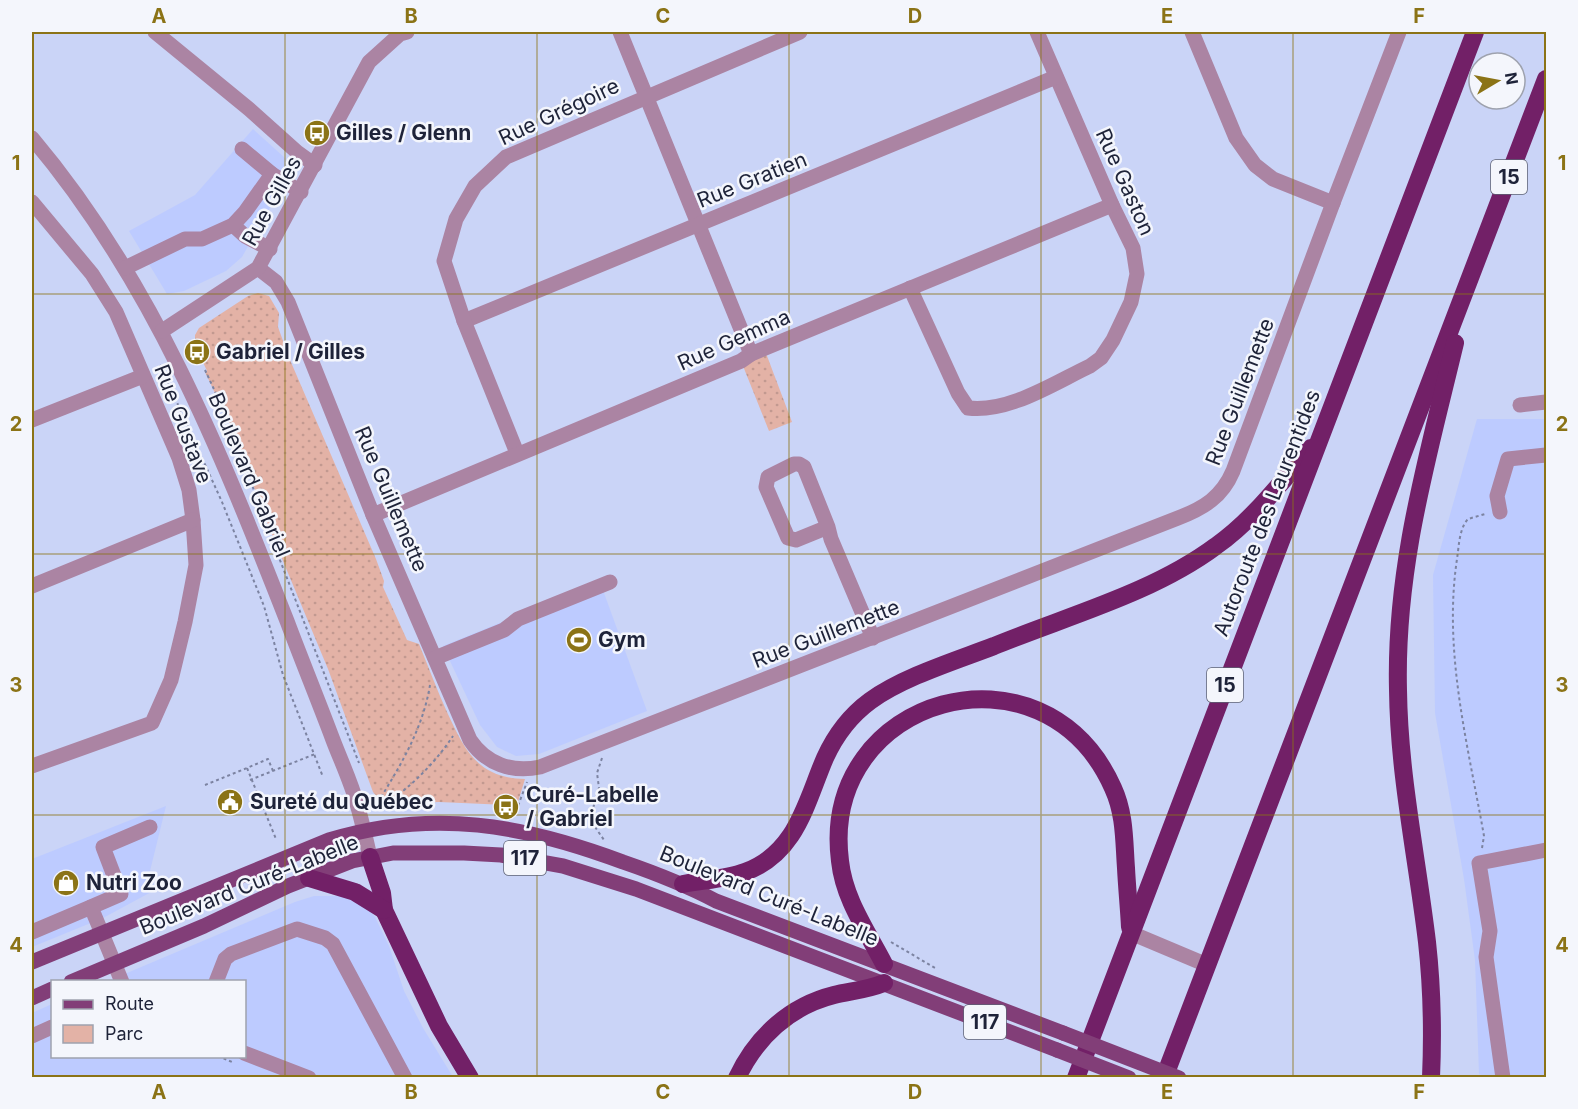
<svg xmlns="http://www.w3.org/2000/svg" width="1578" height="1109" viewBox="0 0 1578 1109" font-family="Inter,sans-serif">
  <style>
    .built { fill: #bdcbff }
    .green { fill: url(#green-dots) }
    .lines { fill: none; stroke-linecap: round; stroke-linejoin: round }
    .path { stroke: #7c83a1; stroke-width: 2; stroke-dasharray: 3 3; stroke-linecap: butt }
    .minor { stroke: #ab84a3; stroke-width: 15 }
    .major { stroke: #823e78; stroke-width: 15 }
    .highway { stroke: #722067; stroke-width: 18 }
    .major-bridge { stroke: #823e78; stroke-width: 15 }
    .grid { fill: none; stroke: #8b7316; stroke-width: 1.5; stroke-opacity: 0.55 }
    .labels { text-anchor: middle; stroke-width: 5; stroke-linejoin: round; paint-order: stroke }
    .shield { fill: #f4f6fc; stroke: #5e6274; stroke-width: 1.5 }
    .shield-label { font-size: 20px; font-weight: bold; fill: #1e2339 }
    .street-label { font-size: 21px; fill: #1e2339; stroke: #f4f6fc }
    .poi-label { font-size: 21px; font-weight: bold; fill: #1e2339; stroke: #f4f6fc; text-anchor: start }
    .neatline { fill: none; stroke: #8b7316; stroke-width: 2 }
    .grid-label { font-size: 20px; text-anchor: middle; font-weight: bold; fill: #8b7316 }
  </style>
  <defs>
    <pattern id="green-dots" width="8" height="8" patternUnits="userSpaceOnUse" patternTransform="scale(1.5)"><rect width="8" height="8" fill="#e3b2a6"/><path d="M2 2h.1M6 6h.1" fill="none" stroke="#c29990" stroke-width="1.8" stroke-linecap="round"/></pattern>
  </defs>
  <rect width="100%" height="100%" fill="#cad4f7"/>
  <g class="built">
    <polygon points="253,129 285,158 290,172 242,257 226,271 184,291 167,294 129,231 195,195"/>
    <polygon points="1477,419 1546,419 1546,1077 1486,1077 1479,1074 1475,960 1464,879 1435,713 1433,575"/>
    <polygon points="600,582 647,711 539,754 516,756 497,747 480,725 443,646"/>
    <polygon points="166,806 149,875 153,891 103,918 32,947 32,859"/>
    <polygon points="339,894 369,909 375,917 389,946 404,991 423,1028 453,1077 32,1077 32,1013 52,1004 52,1056 244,1056 244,982 108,981 295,902 314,896 337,896"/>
  </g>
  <g class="green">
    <path d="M258 293 269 296 279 313 278 327 290 360 376 559 384 581 383 587 407 640 419 644C428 666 437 690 447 712 465 751 478 778 525 779L517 805 509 802 507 805 439 802 391 804 380 801 373 792 328 669 263 513 238 442 205 372 207 371 196 347 198 346 195 343V335L199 328 248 296Z"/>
    <polygon points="764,348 792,422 769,431 741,361"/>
  </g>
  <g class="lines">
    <g class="path">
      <polyline points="160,365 222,502 264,606 283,675 323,777"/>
      <polyline points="205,370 234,432 262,514 359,763"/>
      <polyline points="602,758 597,773 599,788 591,815 593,824 604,840"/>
      <polyline points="273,771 268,759 247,768 276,839"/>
      <polyline points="250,780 315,754"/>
      <polyline points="205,785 247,768"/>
      <path d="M378 802C401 765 423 728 430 685"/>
      <path d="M384 805C411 787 435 763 453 736"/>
      <polyline points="516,811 527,782"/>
      <path d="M1482 848 1484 836C1468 745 1443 652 1457 559 1459 546 1459 529 1468 519L1485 514"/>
      <polyline points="891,942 935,968"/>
      <polyline points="218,1056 232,1062"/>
    </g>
    <g class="minor">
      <polyline points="155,32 249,109 297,152 315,165"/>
      <polyline points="620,32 751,354"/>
      <polyline points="1192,32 1236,138 1255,165 1273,179 1333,203"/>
      <path d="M32 138C152 280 220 450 287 621 302 661 318 700 333 740 341 761 351 782 357 804 362 821 366 839 370 857"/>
      <polyline points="242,149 272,174"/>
      <polyline points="32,202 92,274 116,312 179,458 189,490 193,520 196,565 185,622 171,680 152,723 32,766"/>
      <polyline points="233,225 245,236 270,249"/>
      <polyline points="125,268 185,239 202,239 233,225 245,212 272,174 301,192"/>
      <path d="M258 268 276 282 288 302 373 515 470 740C486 764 512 773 540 767L1178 518C1204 508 1222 497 1233 471L1333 203 1399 32"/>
      <path d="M910 288 958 393 968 408C1009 413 1054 383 1090 366L1101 358 1113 340 1131 302 1137 274 1133 248 1112 205 1037 32"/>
      <polyline points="464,321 1056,77"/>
      <polyline points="162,331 258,268 369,62 400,34 407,32"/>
      <polyline points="1520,405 1546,402"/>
      <polyline points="32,420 143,376"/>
      <polyline points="517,453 464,321 444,261 456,219 475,186 506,157 800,32"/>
      <polyline points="1500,512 1497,496 1508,459 1546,455"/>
      <polyline points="373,515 741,361 751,354 1112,205"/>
      <polyline points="828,527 796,540 788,538 766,487 768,477 794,464 799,464 804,467 828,527 831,539 873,638"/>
      <polyline points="32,586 193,520"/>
      <polyline points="435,658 504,630 518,619 610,582"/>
      <polyline points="32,932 91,907"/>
      <polyline points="1131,933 1207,965"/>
      <polyline points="122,982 91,907 121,894 103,847 150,827"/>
      <polyline points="216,982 225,959 231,954 297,929 325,938 333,944 405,1078"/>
      <polyline points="32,1036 52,1027"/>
      <polyline points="244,1053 309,1078"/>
      <polyline points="1503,1078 1486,957 1490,931 1479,863 1546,850"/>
    </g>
    <g class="major">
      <path d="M32 962 329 840C433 808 524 825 623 862 655 873 686 885 716 901L1063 1033"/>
      <polyline points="71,982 204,926 288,886 352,861 393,853 464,853 501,855 563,866 636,889 1057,1050"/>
      <polyline points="32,998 52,989"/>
    </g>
    <g class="highway">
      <polyline points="370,857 382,893 384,910 439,1026 470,1078"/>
      <polyline points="309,878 355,892 384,910"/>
      <path d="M683 884C704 880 726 879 745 872 797 853 806 802 825 758 835 736 851 715 870 701 903 677 955 661 994 646 1067 616 1153 593 1216 546 1253 520 1281 482 1311 448"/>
      <path d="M884 964C867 931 844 899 840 861 819 696 1044 633 1113 788 1125 814 1124 841 1126 868 1127 888 1129 907 1130 927"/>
      <path d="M737 1078C756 1037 790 1006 834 995 851 991 867 990 884 983"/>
      <polyline points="1076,1078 1475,32"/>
      <polyline points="1164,1078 1546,79"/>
      <path d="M1431 1078C1433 1032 1432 987 1427 942 1417 858 1399 775 1398 690 1395 568 1427 460 1455 343"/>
    </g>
    <g class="major-bridge">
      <polyline points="1063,1033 1179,1078"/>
      <polyline points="1057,1050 1129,1078"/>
    </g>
  </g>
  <path class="grid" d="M285 32V1078M537 32V1078M789 32V1078M1041 32V1078M1293 32V1078M32 294H1546M32 554H1546M32 815H1546"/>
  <defs>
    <g id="bus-disc" transform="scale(1.35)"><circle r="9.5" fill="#8b7316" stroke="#f4f6fc"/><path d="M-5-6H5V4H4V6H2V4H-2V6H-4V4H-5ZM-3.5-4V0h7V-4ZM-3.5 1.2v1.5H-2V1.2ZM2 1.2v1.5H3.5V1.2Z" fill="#fff"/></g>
    <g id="stadium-disc" transform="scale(1.35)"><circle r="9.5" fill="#8b7316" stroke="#f4f6fc"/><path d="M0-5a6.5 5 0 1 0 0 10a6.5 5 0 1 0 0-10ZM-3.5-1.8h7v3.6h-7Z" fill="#fff"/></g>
    <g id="civic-disc" transform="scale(1.35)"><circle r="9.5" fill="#8b7316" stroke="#f4f6fc"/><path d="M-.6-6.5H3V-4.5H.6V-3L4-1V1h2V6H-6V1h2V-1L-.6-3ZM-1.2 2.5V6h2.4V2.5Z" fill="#fff"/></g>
    <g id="shop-disc" transform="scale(1.35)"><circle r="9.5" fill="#8b7316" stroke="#f4f6fc"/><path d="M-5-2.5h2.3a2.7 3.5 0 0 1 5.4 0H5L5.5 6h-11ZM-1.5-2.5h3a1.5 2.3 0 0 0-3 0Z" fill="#fff"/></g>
  </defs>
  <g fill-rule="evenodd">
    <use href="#bus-disc" x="317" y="133"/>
    <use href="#bus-disc" x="197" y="352"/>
    <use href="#stadium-disc" x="579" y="640"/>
    <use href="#civic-disc" x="230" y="802"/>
    <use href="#bus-disc" x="506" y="807"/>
    <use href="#shop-disc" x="66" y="883"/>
  </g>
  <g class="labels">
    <g class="shield">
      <rect x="1491" y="160" width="36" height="34" rx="4.5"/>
      <rect x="1207" y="668" width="36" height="34" rx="4.5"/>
      <rect x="504" y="841" width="42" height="34" rx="4.5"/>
      <rect x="964" y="1005" width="42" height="34" rx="4.5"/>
    </g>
    <g class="shield-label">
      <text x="1509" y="184">15</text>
      <text x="1225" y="692">15</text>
      <text x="525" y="865">117</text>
      <text x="985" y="1029">117</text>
    </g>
    <g class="street-label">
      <text transform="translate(559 112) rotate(-25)" y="7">Rue Grégoire</text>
      <text transform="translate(752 180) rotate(-22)" y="7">Rue Gratien</text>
      <text transform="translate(1125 182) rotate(66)" y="7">Rue Gaston</text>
      <text transform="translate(272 201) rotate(-61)" y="7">Rue Gilles</text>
      <text transform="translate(734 340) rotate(-24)" y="7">Rue Gemma</text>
      <text transform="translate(1240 392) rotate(-69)" y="7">Rue Guillemette</text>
      <text transform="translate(183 424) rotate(69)" y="7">Rue Gustave</text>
      <text transform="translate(249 475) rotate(67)" y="7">Boulevard Gabriel</text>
      <text transform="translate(391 499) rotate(67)" y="7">Rue Guillemette</text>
      <text transform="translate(1267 513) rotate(-69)" y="7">Autoroute des Laurentides</text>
      <text transform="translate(826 634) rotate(-21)" y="7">Rue Guillemette</text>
      <text transform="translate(249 885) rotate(-22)" y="7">Boulevard Curé-Labelle</text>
      <text transform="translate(769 896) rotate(22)" y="7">Boulevard Curé-Labelle</text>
    </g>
    <g class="poi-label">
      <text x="336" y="140">Gilles / Glenn</text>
      <text x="216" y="359">Gabriel / Gilles</text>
      <text x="598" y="647">Gym</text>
      <text x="526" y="802">Curé-Labelle<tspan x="526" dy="24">/ Gabriel</tspan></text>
      <text x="250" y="809">Sureté du Québec</text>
      <text x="86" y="890">Nutri Zoo</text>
    </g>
  </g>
  <rect width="1578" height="1109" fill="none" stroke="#f4f6fc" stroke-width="66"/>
  <rect x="51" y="980" width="195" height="78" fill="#f4f6fc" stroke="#9ea2ae" stroke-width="1.5"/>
  <rect x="63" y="1000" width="30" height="9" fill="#823e78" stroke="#9ea2ae" stroke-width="1.5"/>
  <text x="105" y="1010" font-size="18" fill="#1e2339">Route</text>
  <rect x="63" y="1025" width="30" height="18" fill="#e3b2a6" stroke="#9ea2ae" stroke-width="1.5"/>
  <text x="105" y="1040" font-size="18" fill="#1e2339">Parc</text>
  <g transform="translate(1497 81) rotate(80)"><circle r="28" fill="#f4f6fc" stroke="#9ea2ae" stroke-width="1.5"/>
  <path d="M0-4.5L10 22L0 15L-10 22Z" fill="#8b7316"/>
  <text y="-9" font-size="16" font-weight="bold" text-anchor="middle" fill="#1e2339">N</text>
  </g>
  <rect x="33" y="33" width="1512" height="1043" class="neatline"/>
  <g class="grid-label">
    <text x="159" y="23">A</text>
    <text x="411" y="23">B</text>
    <text x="663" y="23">C</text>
    <text x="915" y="23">D</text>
    <text x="1167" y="23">E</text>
    <text x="1419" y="23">F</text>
    <text x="16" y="170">1</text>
    <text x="1562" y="170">1</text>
    <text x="16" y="431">2</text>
    <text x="1562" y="431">2</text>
    <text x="16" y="692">3</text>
    <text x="1562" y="692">3</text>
    <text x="16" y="952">4</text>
    <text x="1562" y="952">4</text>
    <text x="159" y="1099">A</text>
    <text x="411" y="1099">B</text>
    <text x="663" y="1099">C</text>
    <text x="915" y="1099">D</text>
    <text x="1167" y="1099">E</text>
    <text x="1419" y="1099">F</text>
  </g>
</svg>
